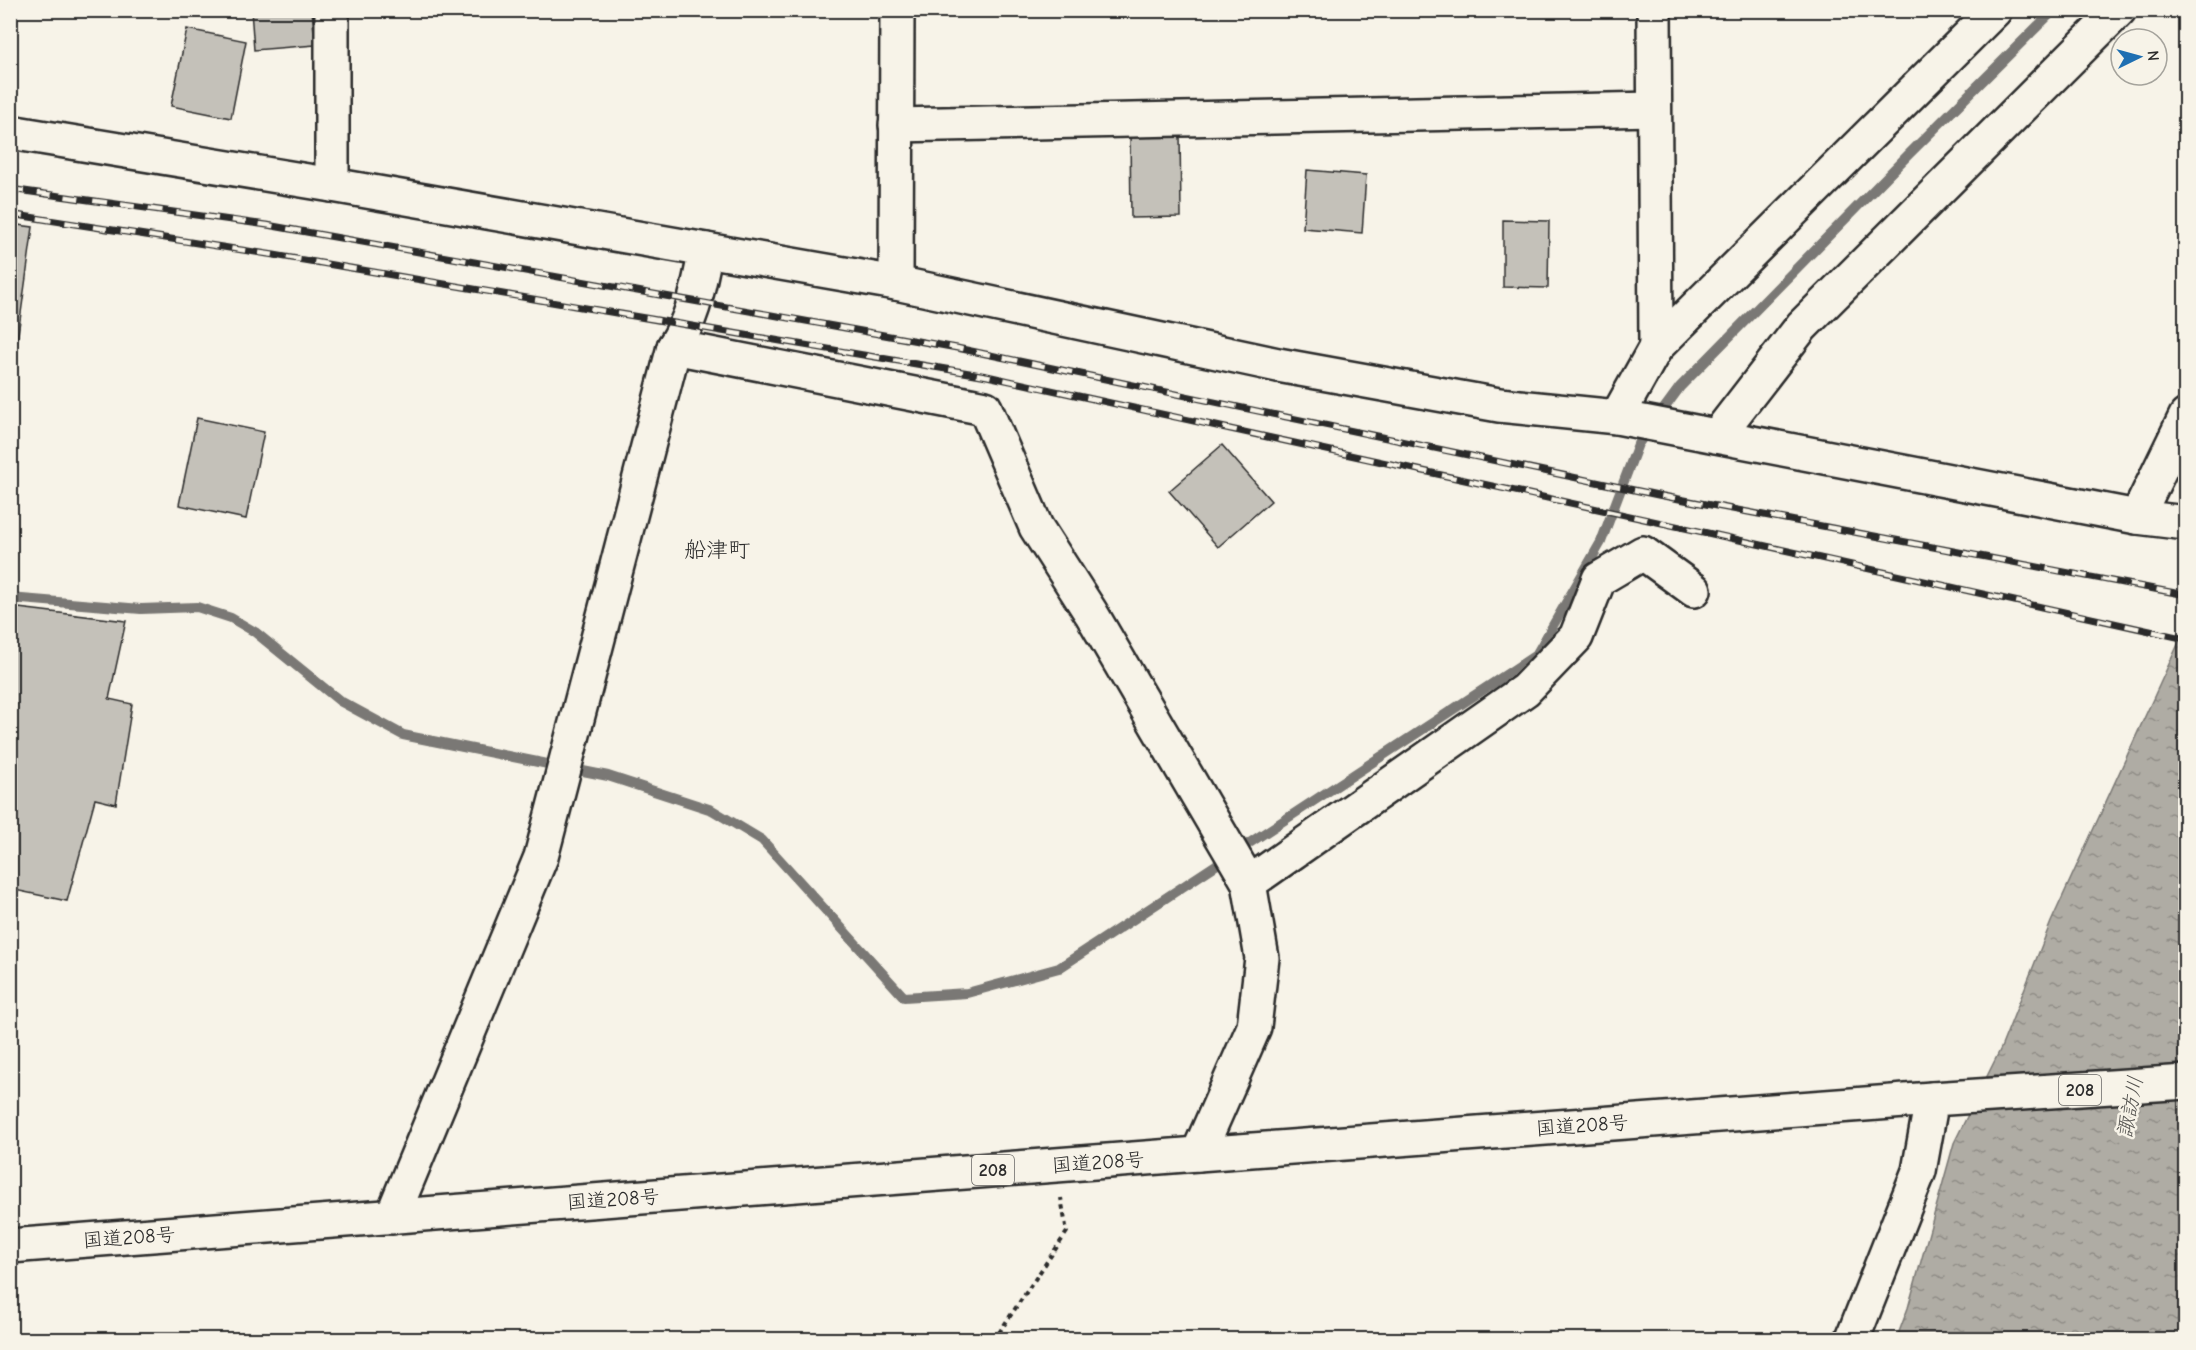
<svg xmlns="http://www.w3.org/2000/svg" width="2196" height="1350" viewBox="0 0 2196 1350" font-family="'Comic Neue','Klee One',sans-serif">
  <style>
    .water { fill: url(#water-ripples); stroke: #7a7874; stroke-width: 1.5 }
    .lines { fill: none; stroke-linecap: round; stroke-linejoin: round }
    .stream { stroke: #7a7874; stroke-width: 10 }
    .building { fill: #c4c1b9; stroke: #2b2b2b; stroke-width: 1.5 }
    .minor-casing { stroke: #2b2b2b; stroke-width: 38 }
    .highway-casing { stroke: #2b2b2b; stroke-width: 38 }
    .path { stroke: #2b2b2b; stroke-width: 4; stroke-dasharray: 4.5 4.5; stroke-linecap: butt }
    .minor { stroke: #f7f3e8; stroke-width: 33 }
    .highway { stroke: #f7f3e8; stroke-width: 33 }
    .rail-casing { stroke: #2b2b2b; stroke-width: 7 }
    .rail { stroke: #f7f3e8; stroke-width: 4.5; stroke-dasharray: 14; stroke-linecap: butt }
    .labels { text-anchor: middle; stroke-width: 5; stroke-linejoin: round; paint-order: stroke }
    .shield { fill: #f7f3e8; stroke: #686764; stroke-width: 1.5 }
    .shield-label { font-size: 18px; font-weight: bold; fill: #2b2b2b }
    .street-label { font-size: 20px; fill: #2b2b2b; stroke: #f7f3e8 }
    .water-label { font-size: 21px; font-style: italic; fill: #53524f; stroke: #f7f3e8 }
    .quarter-label { font-size: 22px; fill: #2b2b2b; stroke: #f7f3e8 }
  </style>
  <defs>
    <pattern id="water-ripples" width="26" height="14" patternUnits="userSpaceOnUse" patternTransform="scale(1.5)"><rect width="26" height="14" fill="#afaca4"/><path d="M2 4q2-2 4 0t4 0M15 11q2-2 4 0t4 0" fill="none" stroke="#8f8c86"/></pattern>
  </defs>
  <rect width="100%" height="100%" fill="#f7f3e8"/>
  <filter id="ink" filterUnits="userSpaceOnUse"><feTurbulence type="fractalNoise" baseFrequency=".0167" numOctaves="2"/><feDisplacementMap in="SourceGraphic" scale="12" xChannelSelector="R" yChannelSelector="G"/><feConvolveMatrix kernelMatrix="1 2 1 2 8 2 1 2 1" color-interpolation-filters="sRGB"/></filter>
  <g filter="url(#ink)">
    <polygon class="water" points="2185,629 2185,1336 2184,1340 1896,1340 1908,1308 1954,1143 2001,1048 2051,922"/>
    <g class="lines">
      <polyline class="stream" points="10,598 141,609 197,607 231,618 255,632 340,701 403,735 608,776 712,810 762,840 904,997 967,993 1059,968 1536,655 1601,542 1638,444 1680,387 1910,153 2054,10"/>
    </g>
    <g class="building">
      <polygon points="251,10 312,10 315,45 254,50"/>
      <polygon points="187,29 246,41 231,118 171,106"/>
      <polygon points="1180,133 1181,217 1131,218 1130,134"/>
      <polygon points="1307,170 1366,175 1362,233 1303,228"/>
      <polygon points="1503,220 1549,221 1548,288 1503,287"/>
      <polygon points="10,224 33,227 10,392"/>
      <polygon points="197,418 264,432 246,519 179,505"/>
      <polygon points="1222,445 1271,501 1218,547 1169,491"/>
      <polygon points="10,607 126,621 109,699 132,704 116,804 95,799 67,901 10,889"/>
    </g>
    <g class="lines">
      <g class="minor-casing">
        <g id="minor">
          <polyline points="1654,10 1656,347"/>
          <polyline points="896,125 1654,109"/>
          <polyline points="10,132 332,185 896,283 1278,365 1499,405 1617,417 2137,517 2186,523"/>
          <polyline points="332,185 332,10"/>
          <polyline points="896,283 897,10"/>
          <path d="M674 347C695 314 698 287 706 250"/>
          <polyline points="1617,417 1656,347 1995,10"/>
          <polyline points="1717,436 1802,326 2119,10"/>
          <polyline points="2137,517 2186,416"/>
          <polyline points="1249,883 1525,690 1576,637 1599,579 1643,553 1694,590"/>
          <polyline points="392,1217 541,857 674,347 985,408 1036,527 1091,613 1249,883 1262,958 1254,1027 1198,1154"/>
          <polyline points="1852,1340 1919,1171 1932,1099"/>
        </g>
      </g>
      <g class="highway-casing">
        <polyline id="highway" points="10,1246 1198,1154 1932,1099 2186,1082"/>
      </g>
      <polyline class="path" points="994,1340 1067,1232 1061,1198"/>
      <use href="#minor" class="minor"/>
      <use href="#highway" class="highway"/>
      <g class="rail-casing">
        <g id="rail">
          <polyline points="10,189 267,225 957,348 1658,495 2186,595"/>
          <polyline points="10,214 274,255 987,376 1694,530 2186,639"/>
        </g>
      </g>
      <use href="#rail" class="rail"/>
    </g>
  </g>
  <g class="labels">
    <g class="shield">
      <rect x="2059" y="1075" width="42" height="30" rx="4.5"/>
      <rect x="972" y="1155" width="42" height="30" rx="4.5"/>
    </g>
    <g class="shield-label">
      <text x="2080" y="1096">208</text>
      <text x="993" y="1176">208</text>
    </g>
    <g class="street-label">
      <text transform="translate(1582 1125) rotate(-4)" y="7">国道208号</text>
      <text transform="translate(1098 1162) rotate(-4)" y="7">国道208号</text>
      <text transform="translate(613 1199) rotate(-4)" y="7">国道208号</text>
      <text transform="translate(129 1237) rotate(-4)" y="7">国道208号</text>
    </g>
    <g class="water-label">
      <text transform="translate(2130 1107) rotate(-79)" y="7">諏訪川</text>
    </g>
    <g class="quarter-label">
      <text x="717" y="557">船津町</text>
    </g>
  </g>
  <rect width="2196" height="1350" fill="none" stroke="#f7f3e8" stroke-width="36"/>
  <rect x="18" y="18" width="2160" height="1314" fill="none" stroke="#2b2b2b" stroke-width="2" filter="url(#ink)"/>
  <g transform="translate(2139 57) rotate(85)"><circle r="28" fill="#f7f3e8" stroke="#a5a39c" stroke-width="1.5"/>
  <path d="M0-4.5L10 22L0 15L-10 22Z" fill="#1f6fb2"/>
  <text y="-9" font-size="16" font-weight="bold" text-anchor="middle" fill="#2b2b2b">N</text>
  </g>
</svg>
